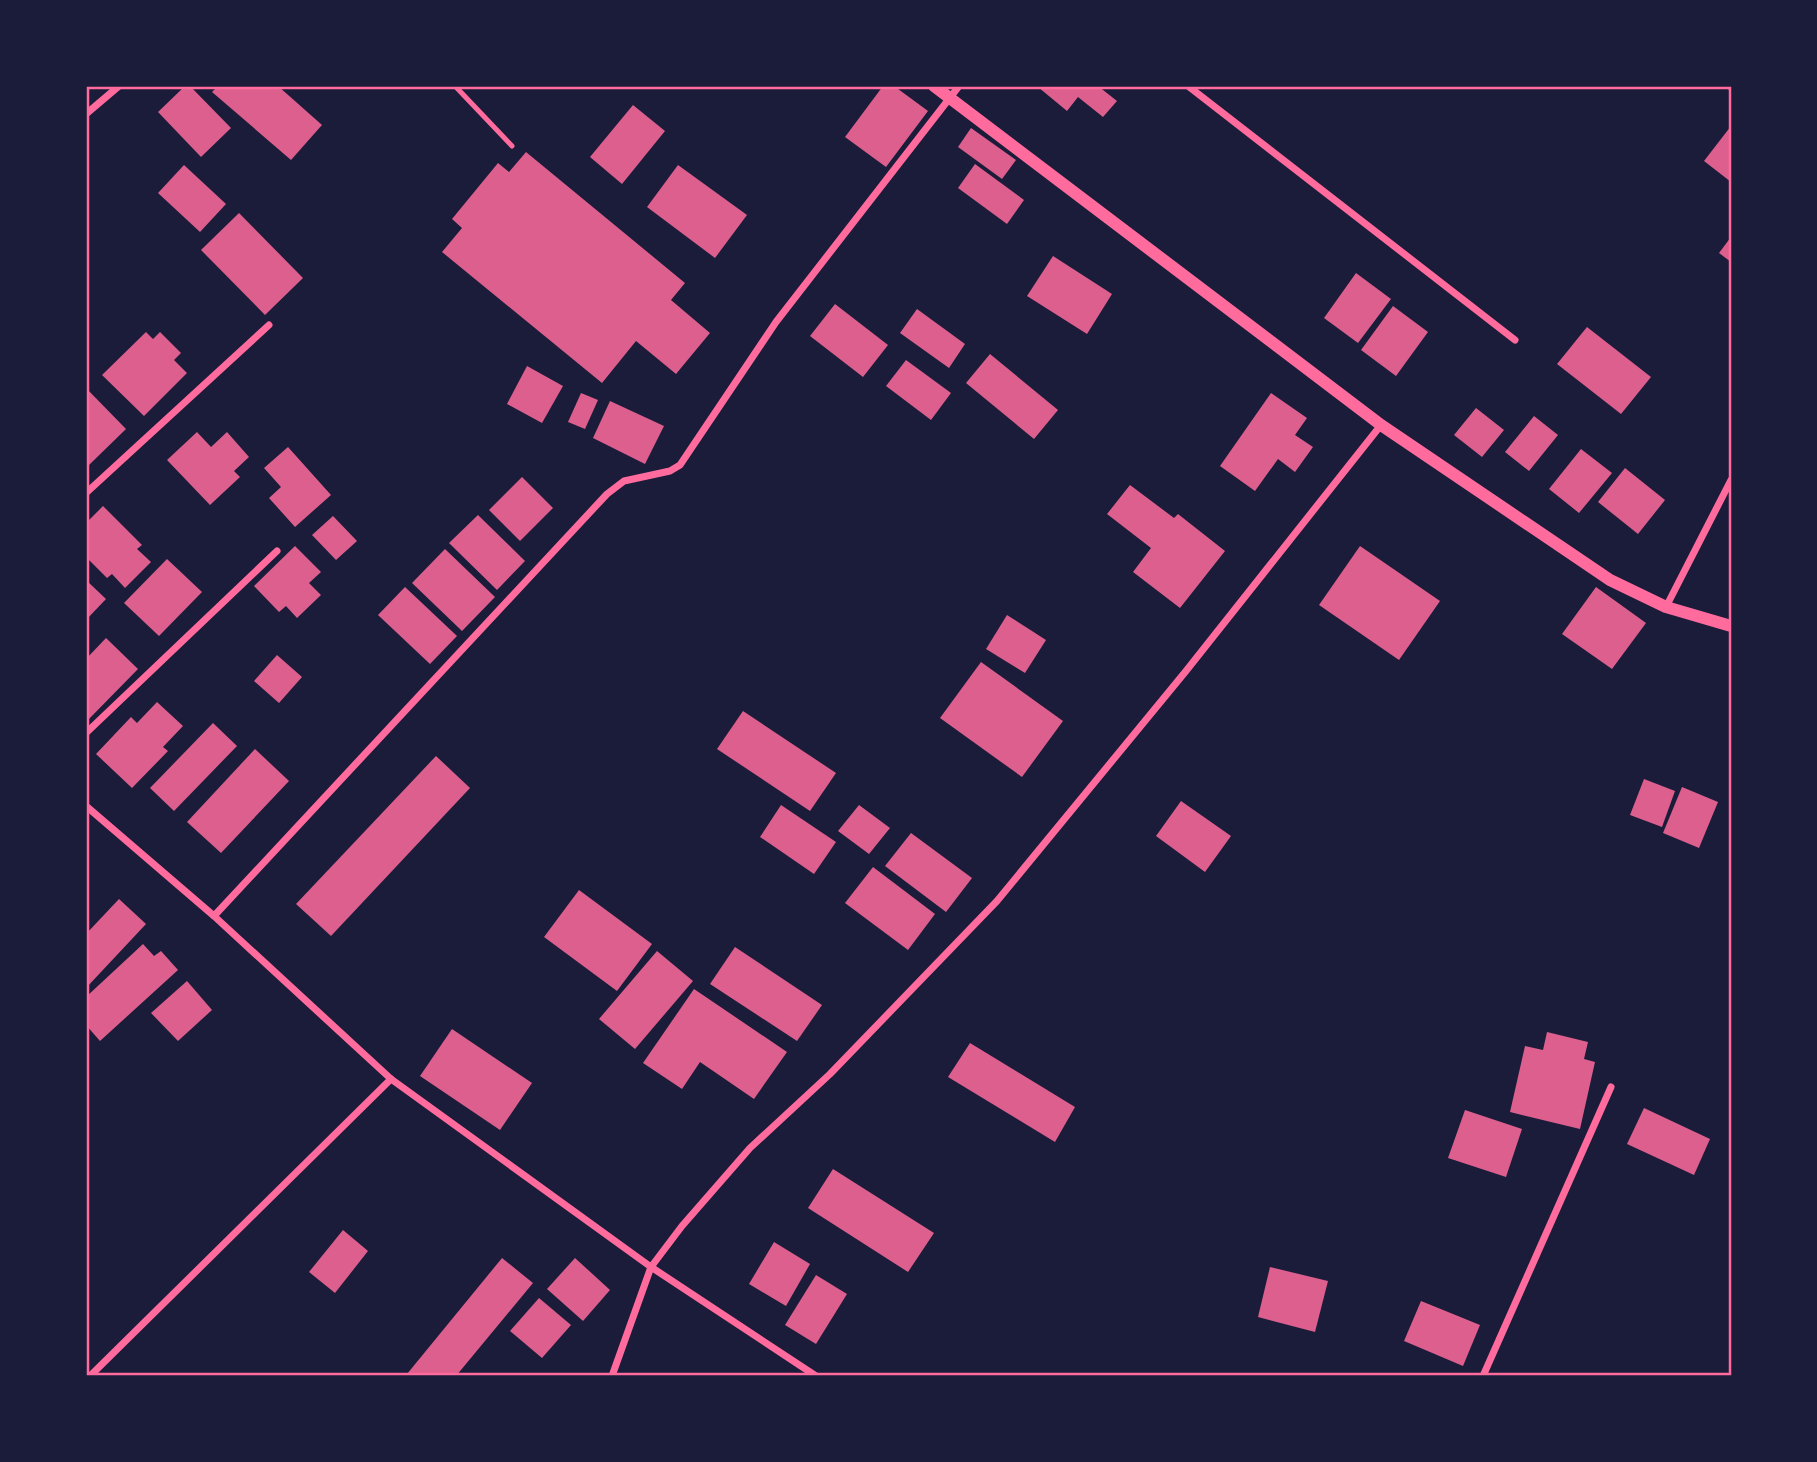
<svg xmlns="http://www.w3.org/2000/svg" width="1817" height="1462" viewBox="0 0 1817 1462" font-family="Poppins,sans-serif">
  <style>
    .building { fill: #dd5f8e }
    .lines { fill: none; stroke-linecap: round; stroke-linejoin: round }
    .service { stroke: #ff6b9d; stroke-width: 5 }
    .minor { stroke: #ff6b9d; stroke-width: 7 }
    .tertiary { stroke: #ff6b9d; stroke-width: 12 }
    .neatline { fill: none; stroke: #ff6b9d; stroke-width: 2.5 }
  </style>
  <rect width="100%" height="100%" fill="#1b1b3a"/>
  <g class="building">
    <polygon points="185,86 190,86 231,128 201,157 158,112"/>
    <polygon points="218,86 278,86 322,125 291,160 212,92"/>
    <polygon points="883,86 894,86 928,111 886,167 845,137"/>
    <polygon points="1039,86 1098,86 1117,101 1103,117 1078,97 1067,111 1038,87"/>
    <polygon points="633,105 665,131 622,184 590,157"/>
    <polygon points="1731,126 1731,182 1704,161"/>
    <polygon points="971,128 1016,160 1002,179 958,147"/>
    <polygon points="526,152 685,283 671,300 710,333 676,374 636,341 602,383 442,252 462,228 452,219 498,163 509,172"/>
    <polygon points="975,164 1024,200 1007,224 958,188"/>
    <polygon points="184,165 226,204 200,232 158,193"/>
    <polygon points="678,165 747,215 715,258 647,207"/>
    <polygon points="239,213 303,278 265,315 201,250"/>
    <polygon points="1731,237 1731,262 1719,253"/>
    <polygon points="1053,256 1112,294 1087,334 1027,296"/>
    <polygon points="1356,273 1391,299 1358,343 1324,318"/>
    <polygon points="835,304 888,345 863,377 810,336"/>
    <polygon points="1393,306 1428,332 1396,376 1361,350"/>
    <polygon points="917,309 965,344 949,368 900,333"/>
    <polygon points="1587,327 1651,377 1621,414 1557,364"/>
    <polygon points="146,332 153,339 160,332 181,353 174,360 187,373 144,416 102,375"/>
    <polygon points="990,354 1058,410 1034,439 966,383"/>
    <polygon points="906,360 951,393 931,420 886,386"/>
    <polygon points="527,366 563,386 542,423 507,404"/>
    <polygon points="86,388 126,429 88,466 86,464"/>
    <polygon points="581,393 598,400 585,429 568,422"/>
    <polygon points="1271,393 1307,418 1295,435 1313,447 1295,472 1278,459 1255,491 1220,466"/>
    <polygon points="610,401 664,426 645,464 593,438"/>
    <polygon points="1476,408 1504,430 1482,457 1454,435"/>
    <polygon points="1534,416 1558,435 1529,471 1505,452"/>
    <polygon points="197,432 211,447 227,432 249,457 234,471 240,477 210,505 167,460"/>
    <polygon points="288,447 331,495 295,527 269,498 281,487 264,468"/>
    <polygon points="1581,449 1612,473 1579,513 1549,489"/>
    <polygon points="1625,468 1665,500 1638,534 1598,502"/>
    <polygon points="522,477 553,508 520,541 489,510"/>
    <polygon points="1130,485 1174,518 1178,514 1225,551 1180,608 1133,572 1151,548 1107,514"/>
    <polygon points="103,506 142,545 137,549 151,562 125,588 112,574 107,578 86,557 86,523"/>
    <polygon points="478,515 525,561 497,590 449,543"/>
    <polygon points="333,516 357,541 336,560 312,535"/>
    <polygon points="295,546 321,572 309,583 321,595 297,618 286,606 279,612 254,586"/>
    <polygon points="1360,546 1440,601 1399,660 1319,605"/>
    <polygon points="445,549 495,597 462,631 412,583"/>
    <polygon points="167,559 202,592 159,636 124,603"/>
    <polygon points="86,580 106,599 86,620"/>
    <polygon points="405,587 457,636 430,664 378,615"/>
    <polygon points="1596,587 1646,623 1612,669 1562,634"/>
    <polygon points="1007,615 1046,640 1025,673 986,649"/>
    <polygon points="106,638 138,669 86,722 86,659"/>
    <polygon points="277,655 302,677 279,703 254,681"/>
    <polygon points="981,662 1063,721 1022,777 940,718"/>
    <polygon points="157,702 183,726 163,747 168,751 132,788 96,754 131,717 137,723"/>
    <polygon points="743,711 836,773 810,811 717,749"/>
    <polygon points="213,723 237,746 174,811 150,788"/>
    <polygon points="255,749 289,781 221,853 187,822"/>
    <polygon points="436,756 470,788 331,936 296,904"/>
    <polygon points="1644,779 1675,791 1662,827 1630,815"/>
    <polygon points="1682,787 1718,802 1699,848 1663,833"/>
    <polygon points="1181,801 1231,836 1205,872 1156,836"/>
    <polygon points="781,805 836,842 814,874 760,837"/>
    <polygon points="859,805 890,828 869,854 838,831"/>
    <polygon points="911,833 972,878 946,912 885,866"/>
    <polygon points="873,867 935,914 908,950 845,903"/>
    <polygon points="579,890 652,944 617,991 544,937"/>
    <polygon points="119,899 146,924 86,988 86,934"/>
    <polygon points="143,944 154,956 161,951 178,970 100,1041 86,1025 86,997"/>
    <polygon points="735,947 822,1005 797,1041 710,984"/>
    <polygon points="657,951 693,981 635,1049 599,1019"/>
    <polygon points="187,981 212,1010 178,1041 151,1013"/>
    <polygon points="694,989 787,1052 754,1099 700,1062 682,1089 643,1063"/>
    <polygon points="452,1029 532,1083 500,1130 420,1076"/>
    <polygon points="1547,1032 1588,1042 1584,1059 1595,1062 1580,1129 1510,1112 1525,1046 1543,1050"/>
    <polygon points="970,1043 1075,1107 1055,1142 948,1077"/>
    <polygon points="1644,1108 1710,1139 1694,1175 1627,1144"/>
    <polygon points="1465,1110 1522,1129 1506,1177 1448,1158"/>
    <polygon points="833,1169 934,1233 908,1272 808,1208"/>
    <polygon points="343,1230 368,1251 335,1293 309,1272"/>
    <polygon points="774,1242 810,1264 786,1306 749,1284"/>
    <polygon points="502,1258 533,1283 456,1376 410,1376 407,1374"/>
    <polygon points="575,1258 610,1290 583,1321 547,1289"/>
    <polygon points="1270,1267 1328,1281 1315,1332 1258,1317"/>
    <polygon points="816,1275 847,1294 816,1344 785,1325"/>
    <polygon points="539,1298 571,1325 542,1358 510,1331"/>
    <polygon points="1421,1301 1480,1325 1463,1366 1404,1341"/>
  </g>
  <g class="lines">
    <polyline class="service" points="455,86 512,146"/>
    <g class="minor">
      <polyline points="1188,86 1515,340"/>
      <polyline points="1730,86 1731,87"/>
      <polyline points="86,114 119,86"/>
      <polyline points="86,493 269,325"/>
      <polyline points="1666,607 1731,480"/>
      <polyline points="86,733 277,551"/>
      <polyline points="86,806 214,916 391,1079 651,1267 816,1376"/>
      <polyline points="214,916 607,494 624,481 670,471 680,465 776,322 959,86"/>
      <polyline points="90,1376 391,1079"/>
      <polyline points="612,1376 651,1267 682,1226 750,1148 830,1074 997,901 1186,671 1381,425"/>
      <polyline points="1483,1376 1611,1087"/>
    </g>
    <polyline class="tertiary" points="934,86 1381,425 1610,580 1666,607 1731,626"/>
  </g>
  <rect width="1817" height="1462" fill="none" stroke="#1b1b3a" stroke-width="175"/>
  <rect x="88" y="88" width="1642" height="1286" class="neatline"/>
</svg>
